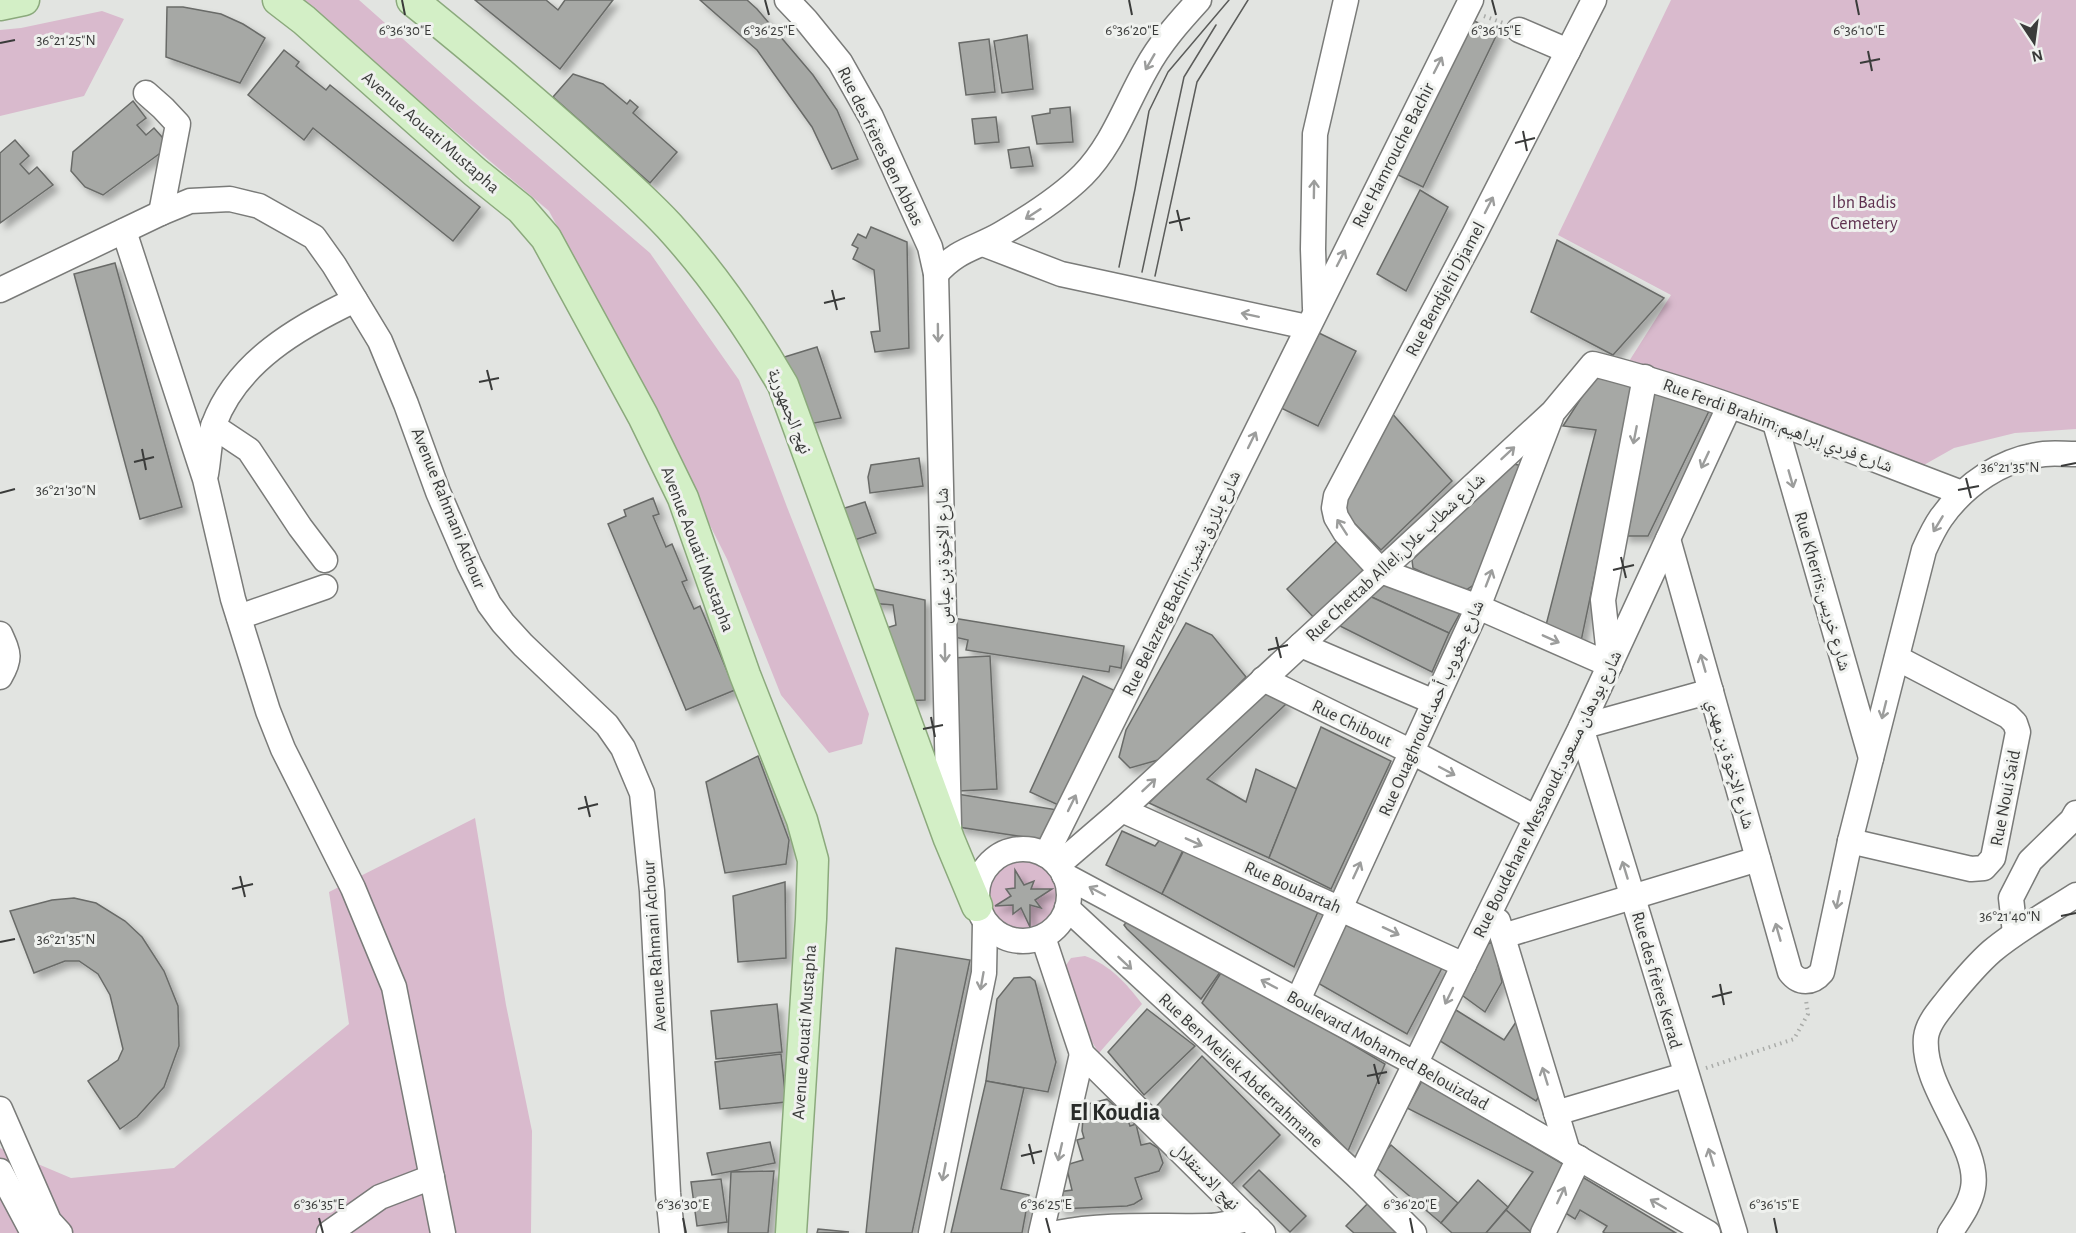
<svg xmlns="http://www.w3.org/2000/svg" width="2076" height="1233" viewBox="0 0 2076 1233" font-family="'Alegreya Sans','Noto Naskh Arabic',sans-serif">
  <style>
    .green { fill: #d9bacd }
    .building { fill: #a6a8a5; stroke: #696b68; stroke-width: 1.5; filter: url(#shadow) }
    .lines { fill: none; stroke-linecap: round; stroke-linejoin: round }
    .minor-casing { stroke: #7a7b79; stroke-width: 27 }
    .major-casing { stroke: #8ba97c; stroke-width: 33 }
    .path { stroke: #aaaca9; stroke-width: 4; stroke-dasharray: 1.5 4.5; stroke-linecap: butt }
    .minor { stroke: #fff; stroke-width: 24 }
    .major { stroke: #d3efc6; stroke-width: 30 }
    .tram { stroke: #5b5c5a; stroke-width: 1.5 }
    .oneway { stroke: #9c9d9c }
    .ticks { fill: none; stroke: #3a3b3a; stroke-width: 2 }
    .labels { text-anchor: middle; stroke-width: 6; stroke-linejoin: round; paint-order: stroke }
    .street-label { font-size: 18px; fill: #3a3b3a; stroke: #eff1ee }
    .park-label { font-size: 18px; fill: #5f3150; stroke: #eff1ee }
    .district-label { font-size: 24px; font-weight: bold; fill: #292b29; stroke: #eff1ee }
    .ticks-label { font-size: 15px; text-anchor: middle; fill: #3a3b3a; stroke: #eff1ee; stroke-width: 6; stroke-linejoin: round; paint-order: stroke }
  </style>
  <defs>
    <filter id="shadow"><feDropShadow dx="5.5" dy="5.5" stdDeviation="3" flood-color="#0004"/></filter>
  </defs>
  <rect width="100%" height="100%" fill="#e2e4e1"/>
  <g class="green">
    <polygon points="300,0 359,0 473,101 650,253 739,380 787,507 869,714 862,744 829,753 781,695 727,559 598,303 549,211"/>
    <polygon points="1671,0 2076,0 2076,429 2015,433 1954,448 1915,470 1626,366 1671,295 1558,235"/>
    <polygon points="102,11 124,19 84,96 0,116 0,30 21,28"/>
    <polygon points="475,818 506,1005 532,1131 531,1233 0,1233 0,1148 71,1178 174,1168 349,1024 329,892"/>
    <circle cx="1023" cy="896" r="34"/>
    <path d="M1085 956C1110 965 1126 983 1142 1004L1099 1053 1085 1031 1062 971 1071 958Z"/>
  </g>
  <g class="building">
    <polygon points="475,0 546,0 558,10 565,0 613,0 560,69"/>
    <polygon points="700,0 747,0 757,9 813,75 837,110 858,159 832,169 812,127 757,50"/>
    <polygon points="167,7 183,7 221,14 243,24 265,38 240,83 166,57"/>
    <polygon points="1470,19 1498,32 1423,187 1396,174"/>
    <polygon points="1027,35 1033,89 1002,93 994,41"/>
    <polygon points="989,39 995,92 966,95 959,43"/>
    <polygon points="284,50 299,62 296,66 326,90 330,85 480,207 453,241 313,128 304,140 248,95"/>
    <polygon points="573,74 603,84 627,104 630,100 638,107 633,113 677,152 650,183 553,97"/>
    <polygon points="133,101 146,118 137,125 146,135 154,128 170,146 103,195 85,187 71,171 73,152"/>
    <polygon points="1070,107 1073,142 1037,144 1032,116 1050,113 1050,109"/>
    <polygon points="996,117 999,142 975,144 972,119"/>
    <polygon points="15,140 29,156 20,164 29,174 37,167 53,185 0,223 0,153"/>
    <polygon points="1029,147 1033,166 1011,168 1008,150"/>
    <polygon points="1420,190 1448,207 1406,291 1377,274"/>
    <polygon points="871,227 907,242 909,348 875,352 871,332 880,331 874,270 853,259 858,248 852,245 858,234 866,238"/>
    <polygon points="1557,240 1664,298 1613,355 1531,312"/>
    <polygon points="115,263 182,507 140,519 74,274"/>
    <polygon points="1319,333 1356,351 1318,426 1281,408"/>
    <polygon points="817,347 841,418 804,425 778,359"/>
    <polygon points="1596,375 1635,384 1580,646 1545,629 1596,430 1563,426"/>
    <polygon points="1650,383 1712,405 1648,536 1623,536"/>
    <polygon points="1389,410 1452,481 1381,550 1346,515 1344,497"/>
    <polygon points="919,458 923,486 870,493 868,477 871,465"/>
    <polygon points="1513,464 1524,466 1475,584 1463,592 1413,568 1412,560"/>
    <polygon points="653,498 659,514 653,516 666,547 672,544 687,580 682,582 694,609 700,606 735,690 686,710 608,524 626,516 624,510"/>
    <polygon points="865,502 876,533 848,542 838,510"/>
    <polygon points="1338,540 1368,571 1316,620 1287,589"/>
    <polygon points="1382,577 1460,613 1449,633 1363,593"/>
    <polygon points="869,588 925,600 925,700 904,701 883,629 896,625 893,605 870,603"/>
    <polygon points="1363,593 1449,633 1432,672 1334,623"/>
    <polygon points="953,618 1124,646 1121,668 1110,666 1109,672 966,650 968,640 950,636"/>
    <polygon points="1186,623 1212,635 1246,677 1165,758 1130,768 1119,757 1126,730"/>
    <polygon points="990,656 997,789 959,791 952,658"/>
    <polygon points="1083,676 1120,693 1067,809 1030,792"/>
    <polygon points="1263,685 1286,704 1207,779 1246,802 1256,769 1297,789 1269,858 1149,803"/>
    <polygon points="1321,727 1391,761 1331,889 1269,858"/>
    <polygon points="758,756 789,840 786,864 725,873 706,782"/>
    <polygon points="957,794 1064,811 1051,841 958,827"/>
    <polygon points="1122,831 1155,846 1162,837 1184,848 1162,894 1106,865"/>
    <polygon points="1187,844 1321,905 1294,967 1162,894"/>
    <polygon points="1015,870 1024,885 1034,881 1031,889 1052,889 1035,900 1041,908 1030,905 1030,927 1021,908 1013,914 1013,905 995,906 1011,896 1006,889 1015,888"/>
    <polygon points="785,882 786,958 738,962 733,896"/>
    <polygon points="74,898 96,903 125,921 142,937 164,971 178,1006 179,1046 164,1087 137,1117 120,1129 88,1081 118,1060 123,1049 110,995 98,974 79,961 65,961 34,973 10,911 52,900"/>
    <polygon points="1345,915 1443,966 1407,1034 1316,982"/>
    <polygon points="1130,918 1223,968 1201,999 1127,929 1124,925"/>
    <polygon points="1493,942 1502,982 1485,1012 1459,993 1479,947"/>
    <polygon points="896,948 970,960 912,1233 866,1233"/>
    <polygon points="1224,968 1385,1064 1348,1151 1202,1003"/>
    <polygon points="1030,977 1035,981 1056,1062 1048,1092 986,1081 997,999 1014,978"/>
    <polygon points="777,1004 782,1052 716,1059 711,1011"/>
    <polygon points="1147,1009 1195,1046 1144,1095 1108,1052"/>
    <polygon points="1456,1010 1504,1040 1520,1016 1545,1087 1536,1101 1437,1039"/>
    <polygon points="781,1054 786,1102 720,1109 715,1062"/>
    <polygon points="1202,1056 1280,1135 1229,1187 1153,1110"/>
    <polygon points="986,1081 1024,1088 1001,1189 1029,1195 1022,1233 951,1233"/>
    <polygon points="1422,1081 1563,1164 1532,1233 1506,1210 1533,1172 1407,1108"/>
    <polygon points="1107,1099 1127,1117 1130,1126 1136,1124 1141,1145 1150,1143 1158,1148 1163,1163 1159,1171 1135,1178 1142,1199 1134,1204 1127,1206 1059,1209 1058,1192 1072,1190 1066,1165 1083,1160 1077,1140 1084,1138 1082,1131 1084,1105"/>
    <polygon points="770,1142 775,1163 712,1175 707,1153"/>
    <polygon points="1391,1145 1458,1203 1441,1223 1373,1165"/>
    <polygon points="1259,1170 1306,1216 1290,1232 1243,1186"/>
    <polygon points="774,1171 768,1233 728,1233 731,1172"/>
    <polygon points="1579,1175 1676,1233 1605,1233 1603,1232 1607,1226 1580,1210 1575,1219 1559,1209"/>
    <polygon points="721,1179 727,1222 697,1226 691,1182"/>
    <polygon points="1478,1180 1508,1207 1486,1233 1452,1233 1441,1223"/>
    <polygon points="1370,1201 1405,1233 1354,1233 1346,1226"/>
    <polygon points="1506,1210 1532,1233 1486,1233"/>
    <polygon points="818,1229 849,1232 817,1233"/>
  </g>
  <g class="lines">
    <g class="minor-casing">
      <g id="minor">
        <polyline points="787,0 806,20 840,62 871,117 930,247 936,274 949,826"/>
        <polyline points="1594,0 1474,235 1336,496 1334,508 1336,517 1345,532 1381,571 1478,607 1610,665 1603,600 1645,377"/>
        <polyline points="1519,30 1568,51"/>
        <polyline points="146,93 163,108 178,124 161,213"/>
        <polyline points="124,231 205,479 233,599 268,711 283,749 353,888 394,987 443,1233"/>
        <polyline points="983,244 1061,274 1307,327"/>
        <path d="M936 274C958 249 975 249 1001 234 1030 217 1060 198 1083 175 1112 146 1126 104 1146 69 1160 43 1179 22 1199 0"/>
        <polyline points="0,290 161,213 190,201 230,199 259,206 314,237 334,265 380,341 406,404 438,492 469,564 489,604 503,623 523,645 607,725 623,748 642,793 652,891 668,1193 672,1233"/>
        <polyline points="1315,308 1313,249 1315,134 1346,0"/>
        <polyline points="1775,423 1871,758"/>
        <polyline points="213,426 249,450 300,527 325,560"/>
        <path d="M206 474C209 458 209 439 214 424 237 362 298 327 355 300"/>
        <path d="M1668 539 1790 972C1799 984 1812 984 1822 972L1850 841 1924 550C1929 539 1934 528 1941 518 1965 484 2002 459 2044 454 2054 453 2065 454 2076 454"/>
        <polyline points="239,617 325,587"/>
        <path d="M0 634C9 654 11 658 0 677"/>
        <polyline points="1301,645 1434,702"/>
        <polyline points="1263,679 1412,752 1536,818"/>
        <polyline points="1711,691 1581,727 1735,1233"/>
        <polyline points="1122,810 1464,965"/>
        <polyline points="1850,841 1971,869 1984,868 1993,858 2018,732 2015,723 2008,716 1897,658"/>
        <circle cx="1023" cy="895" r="46"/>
        <polyline points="1046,855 1471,0"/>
        <path d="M1058 865 1122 810 1553 412 1593 364C1719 396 1840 447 1962 493"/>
        <polyline points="1064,875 1416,1064 1708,1233"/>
        <polyline points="1067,908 1359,1178 1414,1233"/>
        <polyline points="1498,921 1568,1152"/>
        <polyline points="2015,933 2011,898 2030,861 2072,820 2076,813"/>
        <polyline points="1503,936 1758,859"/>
        <polyline points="1043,937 1082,1054 1263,1233"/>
        <polyline points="1298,1000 1478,607 1551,417"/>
        <polyline points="0,1109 49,1221 60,1233"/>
        <polyline points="1556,1113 1685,1075"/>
        <polyline points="0,1171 33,1233"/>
        <polyline points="1359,1178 1581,727 1729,407"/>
        <polyline points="329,1233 380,1197 432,1177"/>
        <polyline points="931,1233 984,973 985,923"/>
        <polyline points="1041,1233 1082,1054"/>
        <path d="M1057 1233C1107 1223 1157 1227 1207 1226 1221 1226 1236 1221 1249 1219"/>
        <polyline points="1543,1233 1579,1158"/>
        <path d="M1950 1233C1959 1219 1970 1205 1973 1188 1981 1145 1921 1088 1926 1037 1928 1022 1940 1010 1949 998 1962 982 1976 965 1992 951 2018 929 2048 913 2076 895"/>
      </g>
    </g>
    <g class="major-casing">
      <g id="major">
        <polyline points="278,0 304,20 475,172 521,209 546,238 643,416 683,498 745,675 802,820 813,860 811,919 791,1233"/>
        <path d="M412 0C467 44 520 89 572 135 605 165 639 194 669 226 713 274 750 328 783 385L949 839 977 906"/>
        <polyline points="0,5 24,0"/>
      </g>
    </g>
    <g class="path">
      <polyline points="1484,16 1503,23"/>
      <polyline points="1706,1068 1794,1039 1808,1014 1806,1000"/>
    </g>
    <use href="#minor" class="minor"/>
    <use href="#major" class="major"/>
    <g class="tram">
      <polyline points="1119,267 1135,189 1149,111 1168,72 1229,0"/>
      <polyline points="1142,272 1184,77 1216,25"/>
      <polyline points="1155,276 1197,82 1248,0"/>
    </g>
  </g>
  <defs><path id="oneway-shaft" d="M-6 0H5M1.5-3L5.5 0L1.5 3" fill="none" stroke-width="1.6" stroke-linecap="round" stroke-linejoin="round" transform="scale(1.5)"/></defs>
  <g class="oneway">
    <use href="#oneway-shaft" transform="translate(1150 62) rotate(120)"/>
    <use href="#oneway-shaft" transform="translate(1438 65) rotate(-63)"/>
    <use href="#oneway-shaft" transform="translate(1314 189) rotate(-89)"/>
    <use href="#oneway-shaft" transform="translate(1489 205) rotate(-63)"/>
    <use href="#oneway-shaft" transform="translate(1033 214) rotate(147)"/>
    <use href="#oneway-shaft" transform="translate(1341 258) rotate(-63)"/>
    <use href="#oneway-shaft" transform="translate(1250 315) rotate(-168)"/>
    <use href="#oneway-shaft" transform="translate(938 333) rotate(89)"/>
    <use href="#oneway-shaft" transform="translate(1635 435) rotate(101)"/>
    <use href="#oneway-shaft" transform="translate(1252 440) rotate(-64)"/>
    <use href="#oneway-shaft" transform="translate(1508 453) rotate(-43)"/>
    <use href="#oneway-shaft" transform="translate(1705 460) rotate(115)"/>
    <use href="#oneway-shaft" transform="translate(1791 479) rotate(74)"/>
    <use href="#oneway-shaft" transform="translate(1938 524) rotate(121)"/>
    <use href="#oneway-shaft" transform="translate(1342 527) rotate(-123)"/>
    <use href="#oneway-shaft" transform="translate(1489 578) rotate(-69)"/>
    <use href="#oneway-shaft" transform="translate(1551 639) rotate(24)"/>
    <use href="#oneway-shaft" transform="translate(945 653) rotate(89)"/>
    <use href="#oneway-shaft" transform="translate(1703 663) rotate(-106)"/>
    <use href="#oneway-shaft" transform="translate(1884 710) rotate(104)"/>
    <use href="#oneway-shaft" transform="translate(1447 771) rotate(28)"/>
    <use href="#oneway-shaft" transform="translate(1149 785) rotate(-43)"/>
    <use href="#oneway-shaft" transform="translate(1072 803) rotate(-64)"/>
    <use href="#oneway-shaft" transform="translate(1194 842) rotate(24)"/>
    <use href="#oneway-shaft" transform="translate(1357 870) rotate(-65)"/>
    <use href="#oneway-shaft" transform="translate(1625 870) rotate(-107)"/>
    <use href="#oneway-shaft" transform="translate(1097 891) rotate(-152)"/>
    <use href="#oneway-shaft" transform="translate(1838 900) rotate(102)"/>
    <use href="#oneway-shaft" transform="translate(1391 931) rotate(25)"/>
    <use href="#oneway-shaft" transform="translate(1778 932) rotate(-106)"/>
    <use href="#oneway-shaft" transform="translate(1125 963) rotate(43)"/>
    <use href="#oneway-shaft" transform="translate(982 981) rotate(100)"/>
    <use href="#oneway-shaft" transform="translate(1269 984) rotate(-152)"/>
    <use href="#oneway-shaft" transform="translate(1449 996) rotate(116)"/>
    <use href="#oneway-shaft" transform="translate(1545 1076) rotate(-107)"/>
    <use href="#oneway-shaft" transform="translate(1060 1152) rotate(103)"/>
    <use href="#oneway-shaft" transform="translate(1711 1157) rotate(-107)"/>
    <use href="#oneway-shaft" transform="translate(944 1172) rotate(101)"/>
    <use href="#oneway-shaft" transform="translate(1561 1195) rotate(-65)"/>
    <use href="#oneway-shaft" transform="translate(1658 1204) rotate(-150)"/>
  </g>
  <path class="ticks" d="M402 0 405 15M765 0 769 15M1129 0 1132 15M1492 0 1496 15M1856 0 1859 15M0 43 15 40M1868 51 1872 71M1860 63 1880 59M1523 131 1527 151M1515 143 1535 138M1177 210 1182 231M1169 223 1190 218M832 290 837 310M824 303 845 298M487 370 492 390M479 382 499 378M142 449 146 470M134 462 154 457M2061 466 2076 463M1966 478 1971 498M1958 490 1979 486M0 493 15 489M1621 557 1626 578M1613 570 1634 565M1276 637 1281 658M1268 650 1288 645M931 717 935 737M923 729 943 725M585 796 590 817M578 809 598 804M240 876 245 897M232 889 253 884M2061 916 2076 913M0 942 15 939M1720 984 1724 1005M1712 997 1732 992M1374 1064 1379 1084M1367 1076 1387 1072M1029 1144 1034 1164M1021 1156 1042 1151M319 1218 323 1233M683 1218 686 1233M1046 1218 1050 1233M1410 1218 1413 1233M1774 1218 1777 1233"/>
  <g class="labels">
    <g class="street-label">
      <text transform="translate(431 132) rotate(41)" y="6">Avenue Aouati Mustapha</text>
      <text transform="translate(881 146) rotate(64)" y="6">Rue des frères Ben Abbas</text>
      <text transform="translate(1393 155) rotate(-63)" y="6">Rue Hamrouche Bachir</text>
      <text transform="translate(1445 289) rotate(-62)" y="6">Rue Bendjelti Djamel</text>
      <text transform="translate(790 411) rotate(68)" y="6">نهج الجمهورية</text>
      <text transform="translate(1778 425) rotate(20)" y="6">Rue Ferdi Brahim;شارع فردي إبراهيم</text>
      <text transform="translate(449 508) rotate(68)" y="6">Avenue Rahmani Achour</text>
      <text transform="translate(698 549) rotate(69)" y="6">Avenue Aouati Mustapha</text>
      <text transform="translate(943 556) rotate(-91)" y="6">شارع الإخوة بن عباس</text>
      <text transform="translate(1395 557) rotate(-43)" y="6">Rue Chettab Allel;شارع شطاب علال</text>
      <text transform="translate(1181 583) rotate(-64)" y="6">Rue Belazreg Bachir;شارع بلزرق بشير</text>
      <text transform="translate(1823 591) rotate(74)" y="6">Rue Kherris;شارع خريس</text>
      <text transform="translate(1431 708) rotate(-66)" y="6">Rue Ouaghroud;شارع جغروب أحمد</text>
      <text transform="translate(1352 723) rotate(26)" y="6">Rue Chibout</text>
      <text transform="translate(1731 764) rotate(74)" y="6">شارع الإخوة بن مهدي</text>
      <text transform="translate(1547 794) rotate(-64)" y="6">Rue Boudehane Messaoud;شارع بودهان مسعود</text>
      <text transform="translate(2005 798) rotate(-79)" y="6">Rue Noui Said</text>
      <text transform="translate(1293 887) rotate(24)" y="6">Rue Boubartah</text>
      <text transform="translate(654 946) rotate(-94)" y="6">Avenue Rahmani Achour</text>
      <text transform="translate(1657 980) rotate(74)" y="6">Rue des frères Kerad</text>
      <text transform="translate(804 1032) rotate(-86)" y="6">Avenue Aouati Mustapha</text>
      <text transform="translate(1388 1050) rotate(29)" y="6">Boulevard Mohamed Belouizdad</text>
      <text transform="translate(1241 1070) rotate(43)" y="6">Rue Ben Meliek Abderrahmane</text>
      <text transform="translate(1206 1176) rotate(45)" y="6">نهج الاستقلال</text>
    </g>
    <g class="park-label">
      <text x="1864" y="208">Ibn Badis<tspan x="1864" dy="21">Cemetery</tspan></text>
    </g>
    <g class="district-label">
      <text x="1115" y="1120">El Koudia</text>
    </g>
  </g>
  <g class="ticks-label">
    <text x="405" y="35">6°36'30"E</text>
    <text x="769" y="35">6°36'25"E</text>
    <text x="1132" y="35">6°36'20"E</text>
    <text x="1496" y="35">6°36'15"E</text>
    <text x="1859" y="35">6°36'10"E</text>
    <text x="66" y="45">36°21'25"N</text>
    <text x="2010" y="472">36°21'35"N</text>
    <text x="66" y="495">36°21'30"N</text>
    <text x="2010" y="921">36°21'40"N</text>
    <text x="66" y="944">36°21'35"N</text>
    <text x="319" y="1209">6°36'35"E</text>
    <text x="683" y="1209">6°36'30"E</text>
    <text x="1046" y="1209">6°36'25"E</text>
    <text x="1410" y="1209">6°36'20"E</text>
    <text x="1774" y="1209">6°36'15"E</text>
  </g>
  <g transform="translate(2034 42) rotate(167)" stroke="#eff1ee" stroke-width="4.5" paint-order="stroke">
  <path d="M0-4.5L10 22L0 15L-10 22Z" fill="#3a3b3a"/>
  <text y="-9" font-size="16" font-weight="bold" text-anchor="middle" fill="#3a3b3a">N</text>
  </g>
</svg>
